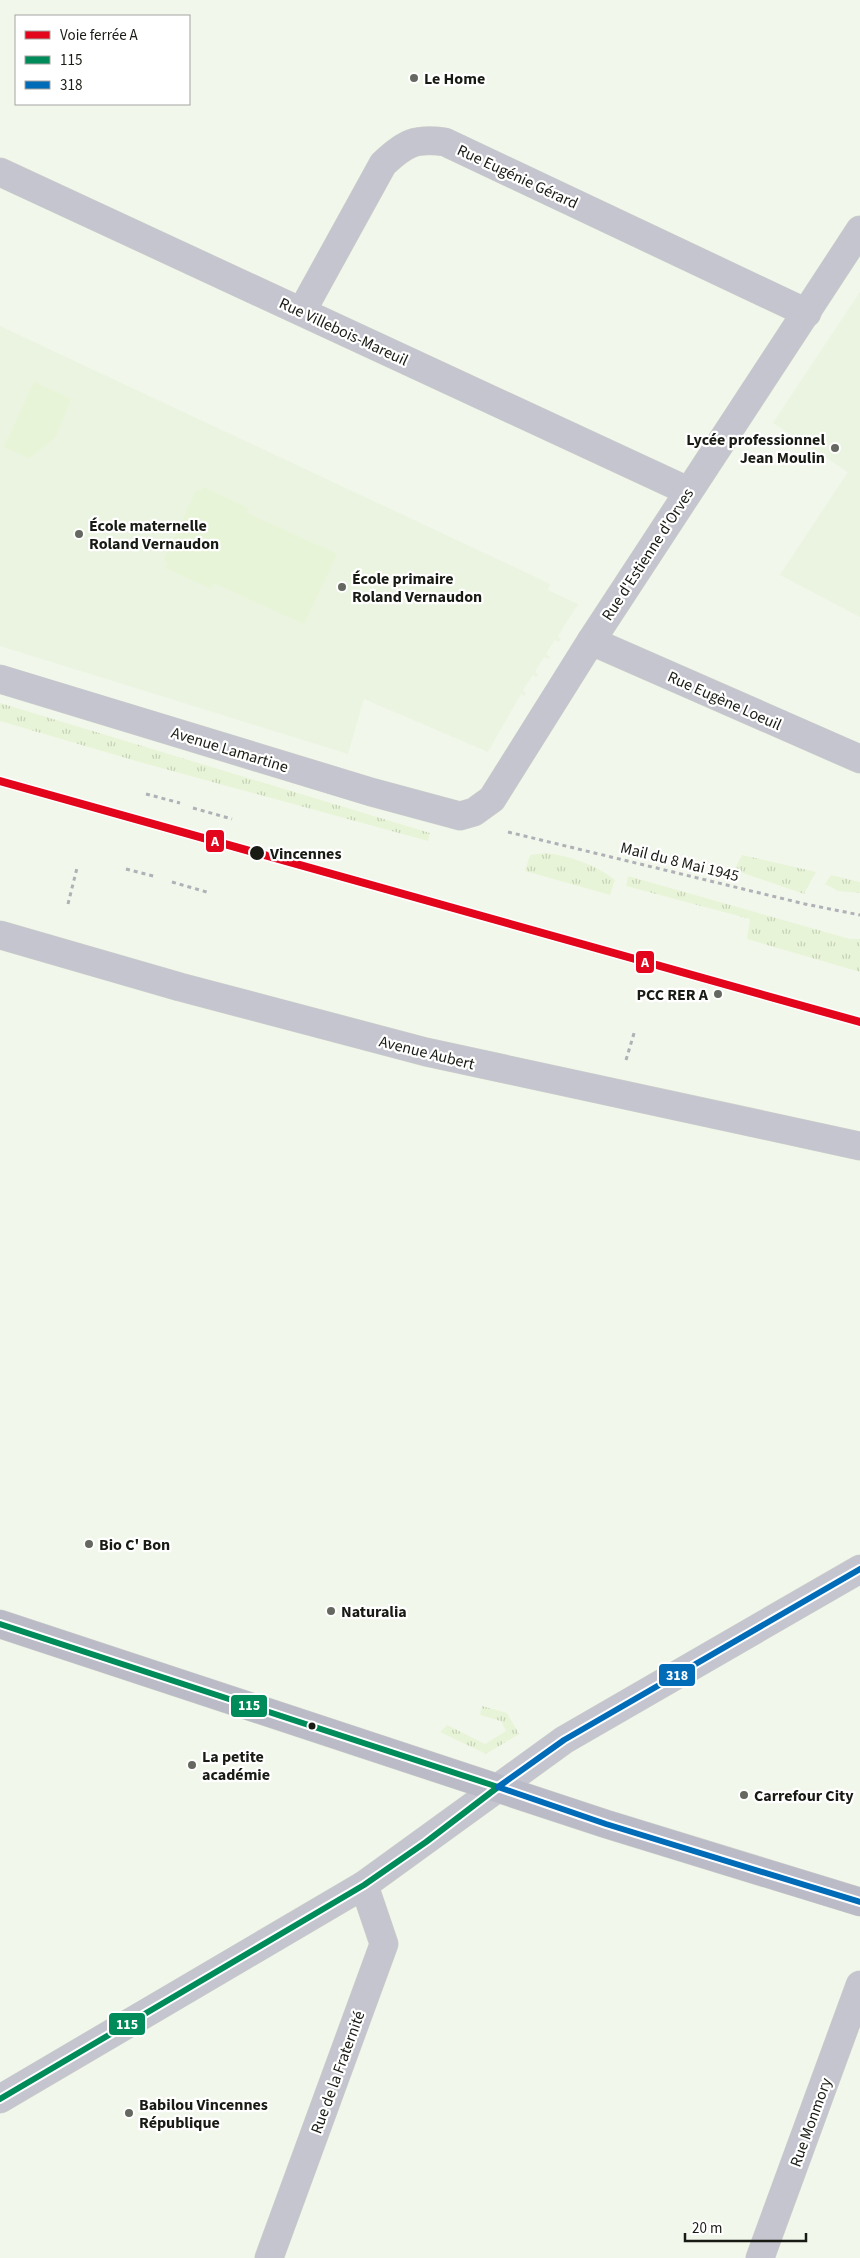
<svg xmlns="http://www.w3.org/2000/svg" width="860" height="2258" viewBox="0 0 860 2258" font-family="'Source Sans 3',sans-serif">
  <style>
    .built { fill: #ebf4e0 }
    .grass { fill: url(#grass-tufts) }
    .park { fill: #e8f4d7 }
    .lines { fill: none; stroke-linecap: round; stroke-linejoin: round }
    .minor-casing { stroke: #cfd3ca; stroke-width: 29 }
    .tertiary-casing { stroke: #cfd3ca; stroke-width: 29 }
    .secondary-casing { stroke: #cfd3ca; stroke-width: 29 }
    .path { stroke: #b0b1b6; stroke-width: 3; stroke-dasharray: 4 4; stroke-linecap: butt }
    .minor { stroke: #c4c5cf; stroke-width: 28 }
    .tertiary { stroke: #c4c5cf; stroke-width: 28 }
    .secondary { stroke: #babbc7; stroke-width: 28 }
    .bus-1-casing { stroke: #fff; stroke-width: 10 }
    .bus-2-casing { stroke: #fff; stroke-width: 10 }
    .bus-1 { stroke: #008b5a; stroke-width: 6 }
    .bus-2 { stroke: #006cb8; stroke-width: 6 }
    .rail-1-casing { stroke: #fff; stroke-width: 11 }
    .rail-1 { stroke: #e3051c; stroke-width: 8 }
    .poi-dot { fill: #646860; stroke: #fff; stroke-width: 2 }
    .stop-dot { fill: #181b14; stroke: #fff; stroke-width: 2 }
    .labels { text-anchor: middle; stroke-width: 4.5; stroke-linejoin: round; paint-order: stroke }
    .poi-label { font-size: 16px; font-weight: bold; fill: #181b14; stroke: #fff; text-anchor: start }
    .street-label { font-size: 16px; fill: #181b14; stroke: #fff }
    .stop-label { font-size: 16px; font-weight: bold; fill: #181b14; stroke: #fff; text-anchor: start }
    .line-badge { stroke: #fff; stroke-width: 2 }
    .badge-label { font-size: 14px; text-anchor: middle; font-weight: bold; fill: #fff }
  </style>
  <defs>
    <pattern id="grass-tufts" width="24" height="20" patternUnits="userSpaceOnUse" patternTransform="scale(1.25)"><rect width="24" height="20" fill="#e8f4d7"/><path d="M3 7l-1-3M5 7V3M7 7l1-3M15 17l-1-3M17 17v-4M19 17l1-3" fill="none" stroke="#c6d1b8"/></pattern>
  </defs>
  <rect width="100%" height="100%" fill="#f2f7ec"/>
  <g class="built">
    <polygon points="860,292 860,617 780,575 848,472 773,423"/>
    <polygon points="0,326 538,578 550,584 548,590 578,604 558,636 561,639 558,642 555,640 546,654 550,657 548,659 544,657 535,672 538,674 536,677 533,675 523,690 526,693 524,696 521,694 488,752 364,699 348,754 0,646"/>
  </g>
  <g class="grass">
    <polygon points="0,703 430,833 428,841 136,761 0,721"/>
    <path d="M545 853C571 856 594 864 615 880L610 895 525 871 530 855Z"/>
    <polygon points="742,855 816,872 804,894 734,870"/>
    <polygon points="831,875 860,882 860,893 838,891 825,884"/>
    <polygon points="628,876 850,939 860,939 860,972 747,939 750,919 626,886"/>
    <polygon points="482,1706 507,1713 519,1734 486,1754 440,1732 447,1725 485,1744 506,1731 501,1721 480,1715"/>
  </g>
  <g class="park">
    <polygon points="34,382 71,399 56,437 29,458 4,447"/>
    <polygon points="203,487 248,508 247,513 337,554 304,624 214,583 211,589 166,568 168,562 164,560 197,489 201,492"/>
  </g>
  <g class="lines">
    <g class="minor-casing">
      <g id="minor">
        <polyline points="0,172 688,491"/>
        <path d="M302 311 383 164C405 143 415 138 445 142L807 313"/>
        <polyline points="591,641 860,759"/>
        <polyline points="0,679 371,792 460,816 474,812 492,799 591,641 860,230"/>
        <polyline points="0,935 180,987 426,1052 860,1146"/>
        <polyline points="269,2258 384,1944 364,1885"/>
        <polyline points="760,2258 860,1985"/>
      </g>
    </g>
    <g class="tertiary-casing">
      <polyline id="tertiary" points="0,2099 364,1885 564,1740 860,1569"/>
    </g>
    <g class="secondary-casing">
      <polyline id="secondary" points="0,1624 606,1824 860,1902"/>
    </g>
    <g class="path">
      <polyline points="146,794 180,803"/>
      <polyline points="193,808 232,819"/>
      <polyline points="508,832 805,904 860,915"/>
      <polyline points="126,869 157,877"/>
      <polyline points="172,882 210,893"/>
      <polyline points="68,904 77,868"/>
      <polyline points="626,1060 635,1030"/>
    </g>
    <use href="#minor" class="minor"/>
    <use href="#tertiary" class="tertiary"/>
    <use href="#secondary" class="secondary"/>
    <g class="bus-1-casing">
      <g id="bus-1">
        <polyline points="0,1624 498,1787"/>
        <polyline points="0,2099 364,1885 426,1842 498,1787"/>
      </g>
    </g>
    <g class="bus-2-casing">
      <g id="bus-2">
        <polyline points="498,1787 564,1740 860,1569"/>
        <polyline points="498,1787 606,1824 860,1902"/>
      </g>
    </g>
    <use href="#bus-1" class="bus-1"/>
    <use href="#bus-2" class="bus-2"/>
    <g class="rail-1-casing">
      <polyline id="rail-1" points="0,781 860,1022"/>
    </g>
    <use href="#rail-1" class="rail-1"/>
  </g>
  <g class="poi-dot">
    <circle cx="414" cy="78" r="5"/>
    <circle cx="835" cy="448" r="5"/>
    <circle cx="79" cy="534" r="5"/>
    <circle cx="342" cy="587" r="5"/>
    <circle cx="718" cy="994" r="5"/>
    <circle cx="89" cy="1544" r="5"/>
    <circle cx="331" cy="1611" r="5"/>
    <circle cx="192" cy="1765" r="5"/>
    <circle cx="744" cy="1795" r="5"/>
    <circle cx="129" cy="2113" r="5"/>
  </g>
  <g class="stop-dot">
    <circle cx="257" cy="853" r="8"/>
    <circle cx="312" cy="1726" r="4.5"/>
  </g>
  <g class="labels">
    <g class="poi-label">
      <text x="424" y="84">Le Home</text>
      <text x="825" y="445" text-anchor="end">Lycée professionnel<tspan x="825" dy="18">Jean Moulin</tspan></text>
      <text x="89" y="531">École maternelle<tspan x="89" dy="18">Roland Vernaudon</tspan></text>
      <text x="352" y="584">École primaire<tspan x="352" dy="18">Roland Vernaudon</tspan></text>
      <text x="708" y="1000" text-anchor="end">PCC RER A</text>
      <text x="99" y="1550">Bio C' Bon</text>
      <text x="341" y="1617">Naturalia</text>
      <text x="202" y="1762">La petite<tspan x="202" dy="18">académie</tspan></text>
      <text x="754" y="1801">Carrefour City</text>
      <text x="139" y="2110">Babilou Vincennes<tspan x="139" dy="18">République</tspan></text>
    </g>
    <g class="street-label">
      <text transform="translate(518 176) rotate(25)" y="6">Rue Eugénie Gérard</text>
      <text transform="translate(344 331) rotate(25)" y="6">Rue Villebois-Mareuil</text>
      <text transform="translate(647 554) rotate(-57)" y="6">Rue d'Estienne d'Orves</text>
      <text transform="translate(725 700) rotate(24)" y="6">Rue Eugène Loeuil</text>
      <text transform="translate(230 749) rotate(17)" y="6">Avenue Lamartine</text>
      <text transform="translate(680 861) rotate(14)" y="6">Mail du 8 Mai 1945</text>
      <text transform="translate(427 1052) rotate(14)" y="6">Avenue Aubert</text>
      <text transform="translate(337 2072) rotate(-70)" y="6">Rue de la Fraternité</text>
      <text transform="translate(810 2122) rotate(-70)" y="6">Rue Monmory</text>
    </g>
    <g class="stop-label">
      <text x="270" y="859">Vincennes</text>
    </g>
  </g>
  <g class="line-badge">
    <rect x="205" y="829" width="20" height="24" rx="5" fill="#e3051c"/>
    <rect x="635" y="950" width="20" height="24" rx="5" fill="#e3051c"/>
    <rect x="658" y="1663" width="38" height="24" rx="5" fill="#006cb8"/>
    <rect x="230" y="1694" width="38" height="24" rx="5" fill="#008b5a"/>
    <rect x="108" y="2012" width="38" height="24" rx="5" fill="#008b5a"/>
  </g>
  <g class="badge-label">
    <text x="215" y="846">A</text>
    <text x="645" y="967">A</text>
    <text x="677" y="1680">318</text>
    <text x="249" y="1710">115</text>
    <text x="127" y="2029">115</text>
  </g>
  <rect x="15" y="15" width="175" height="90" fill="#ffffff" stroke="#a3a4a1"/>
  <rect x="25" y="31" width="25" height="8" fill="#e3051c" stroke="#a3a4a1"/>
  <text x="60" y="40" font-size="15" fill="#181b14">Voie ferrée A</text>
  <rect x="25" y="56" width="25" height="8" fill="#008b5a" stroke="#a3a4a1"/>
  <text x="60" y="65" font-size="15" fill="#181b14">115</text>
  <rect x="25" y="81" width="25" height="8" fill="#006cb8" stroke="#a3a4a1"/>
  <text x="60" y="90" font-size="15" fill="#181b14">318</text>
  <path d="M685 2233v8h121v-8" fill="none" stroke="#181b14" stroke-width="2.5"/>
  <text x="692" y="2233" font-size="15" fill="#181b14" stroke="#ffffff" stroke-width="4" paint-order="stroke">20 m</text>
</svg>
